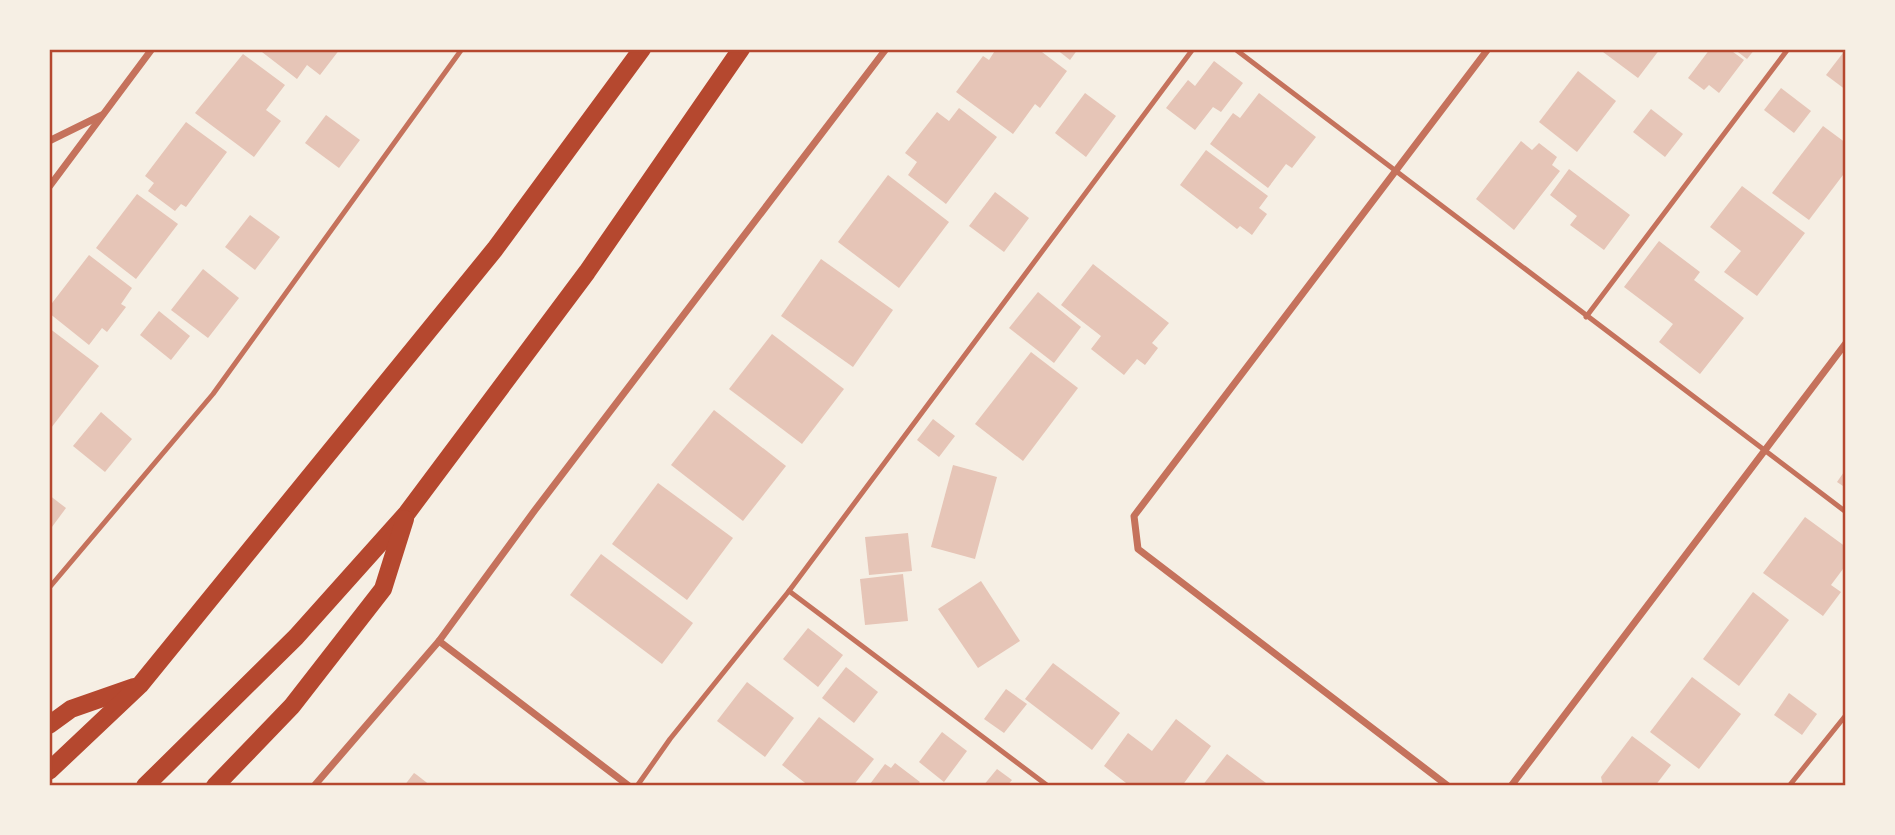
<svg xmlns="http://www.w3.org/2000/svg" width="1895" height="835" viewBox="0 0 1895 835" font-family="'Sofia Sans Condensed',sans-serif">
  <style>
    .building { fill: #e6c5b7 }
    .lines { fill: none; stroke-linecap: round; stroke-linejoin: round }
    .service { stroke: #c5725c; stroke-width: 5 }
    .minor { stroke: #c5725c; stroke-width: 7 }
    .primary { stroke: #b5482f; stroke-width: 18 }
    .neatline { fill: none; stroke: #b5482f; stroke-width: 2.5 }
  </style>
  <rect width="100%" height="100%" fill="#f6efe4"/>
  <g class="building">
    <polygon points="264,49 340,49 320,75 307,65 297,79 262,52"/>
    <polygon points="996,49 1038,49 1067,71 1040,108 1035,104 1013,134 956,92 983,56 989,60"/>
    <polygon points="1056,49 1078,49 1070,60"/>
    <polygon points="1599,49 1660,49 1638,78"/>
    <polygon points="1710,49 1729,49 1744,60 1719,93 1709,85 1704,90 1688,78"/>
    <polygon points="1734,49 1755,49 1747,59"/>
    <polygon points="1846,49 1846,90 1826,75"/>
    <polygon points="243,54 285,85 266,110 281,121 254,157 195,113"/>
    <polygon points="1214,61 1243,83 1221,112 1213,107 1195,130 1166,108 1188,80 1195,86"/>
    <polygon points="1578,71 1616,101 1577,152 1539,122"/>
    <polygon points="1781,88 1811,111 1794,133 1764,110"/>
    <polygon points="1085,93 1116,116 1086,157 1055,133"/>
    <polygon points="1259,93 1316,137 1292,168 1286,164 1268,188 1210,144 1233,113 1240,118"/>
    <polygon points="959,108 997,137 946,204 908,175 917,162 905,153 937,112 949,121"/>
    <polygon points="1651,109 1683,134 1665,157 1633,132"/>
    <polygon points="326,115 360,140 339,168 305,143"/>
    <polygon points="186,122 227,152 186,207 181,204 175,211 148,191 154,183 145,176"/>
    <polygon points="1823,126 1846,143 1846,171 1809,220 1772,193"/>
    <polygon points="1521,141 1532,150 1539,143 1557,157 1552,165 1560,171 1514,230 1476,199"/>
    <polygon points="1206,150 1268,196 1259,208 1267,214 1252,235 1240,226 1237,229 1180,185"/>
    <polygon points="1569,169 1630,215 1604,250 1570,225 1577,216 1550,195"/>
    <polygon points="888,175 949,222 899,288 838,242"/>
    <polygon points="1742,186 1805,233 1757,296 1724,272 1741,251 1710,227"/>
    <polygon points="995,192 1029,218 1004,252 969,226"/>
    <polygon points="137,194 178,224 136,279 96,248"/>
    <polygon points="250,215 280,237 255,270 225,247"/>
    <polygon points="1659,241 1700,272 1694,280 1744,318 1700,374 1659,342 1673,324 1624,287"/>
    <polygon points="89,255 132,288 121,304 126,307 107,332 102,328 89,345 49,313 49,307"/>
    <polygon points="821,259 893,310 853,367 781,316"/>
    <polygon points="1093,264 1169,323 1152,343 1158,348 1145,365 1137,359 1124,375 1091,349 1101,336 1061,305"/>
    <polygon points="203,269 239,298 208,338 171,310"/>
    <polygon points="1038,292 1081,327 1054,363 1009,328"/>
    <polygon points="159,311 190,336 171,360 140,335"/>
    <polygon points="49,328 99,366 51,428 49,426"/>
    <polygon points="772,334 844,389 802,444 729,389"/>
    <polygon points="1031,352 1078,388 1023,461 975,424"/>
    <polygon points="714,410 786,466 743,521 671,465"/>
    <polygon points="101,412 132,439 105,472 73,446"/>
    <polygon points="933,419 955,436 939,457 917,440"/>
    <polygon points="953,465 997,477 975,559 931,547"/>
    <polygon points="1846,469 1846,488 1837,482"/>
    <polygon points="658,483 733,538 687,600 612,544"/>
    <polygon points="49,495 66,508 49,531"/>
    <polygon points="1805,517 1846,547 1846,565 1831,585 1841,592 1823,616 1763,573"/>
    <polygon points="908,533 912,571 869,575 865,537"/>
    <polygon points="601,554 693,623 662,664 570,595"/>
    <polygon points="903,574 908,621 865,625 860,579"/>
    <polygon points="981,581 1020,641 978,668 938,609"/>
    <polygon points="1753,592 1789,620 1739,686 1703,659"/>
    <polygon points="808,628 843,655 818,687 783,659"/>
    <polygon points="1053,663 1120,713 1092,750 1025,699"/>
    <polygon points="846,667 878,692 854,723 822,698"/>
    <polygon points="1692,677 1741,714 1699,769 1650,732"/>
    <polygon points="747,682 794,718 765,757 717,721"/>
    <polygon points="1006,689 1027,704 1004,733 984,719"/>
    <polygon points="1789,693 1817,714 1802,735 1774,715"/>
    <polygon points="819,717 874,759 853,786 809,786 782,765"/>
    <polygon points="1176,719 1211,746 1182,786 1130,786 1104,766 1128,733 1152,751"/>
    <polygon points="942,732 967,751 944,782 919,762"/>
    <polygon points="1632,736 1671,765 1655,786 1603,786 1601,777"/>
    <polygon points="1227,754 1270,786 1202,786"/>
    <polygon points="895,763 920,782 916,786 870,784 885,764 891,768"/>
    <polygon points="997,769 1012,780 1007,786 983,786"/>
    <polygon points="414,773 417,775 431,786 404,786"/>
  </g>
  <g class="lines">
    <g class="service">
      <polyline points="1235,49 1846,512"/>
      <polyline points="1586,317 1788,49"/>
      <polyline points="49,588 213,394 462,49"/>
      <polyline points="789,591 1048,786"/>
      <polyline points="637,786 670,739 789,591 1193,49"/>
      <polyline points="1789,786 1846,715"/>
    </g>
    <g class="minor">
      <polyline points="49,141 102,115"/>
      <polyline points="49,187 152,49"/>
      <polyline points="439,641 629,786"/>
      <polyline points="314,786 439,641 535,510 886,49"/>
      <polyline points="1448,786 1138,549 1134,516 1488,49"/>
      <polyline points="1511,786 1846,343"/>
    </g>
    <g class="primary">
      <polyline points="49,725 71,709 134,687"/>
      <polyline points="49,771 140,685 495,249 642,49"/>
      <polyline points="145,786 296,637 407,513 587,272 741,49"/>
      <polyline points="215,786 292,706 383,589 405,519"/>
    </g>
  </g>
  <rect width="1895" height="835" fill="none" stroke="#f6efe4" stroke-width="102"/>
  <rect x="51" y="51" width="1793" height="733" class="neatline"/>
</svg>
